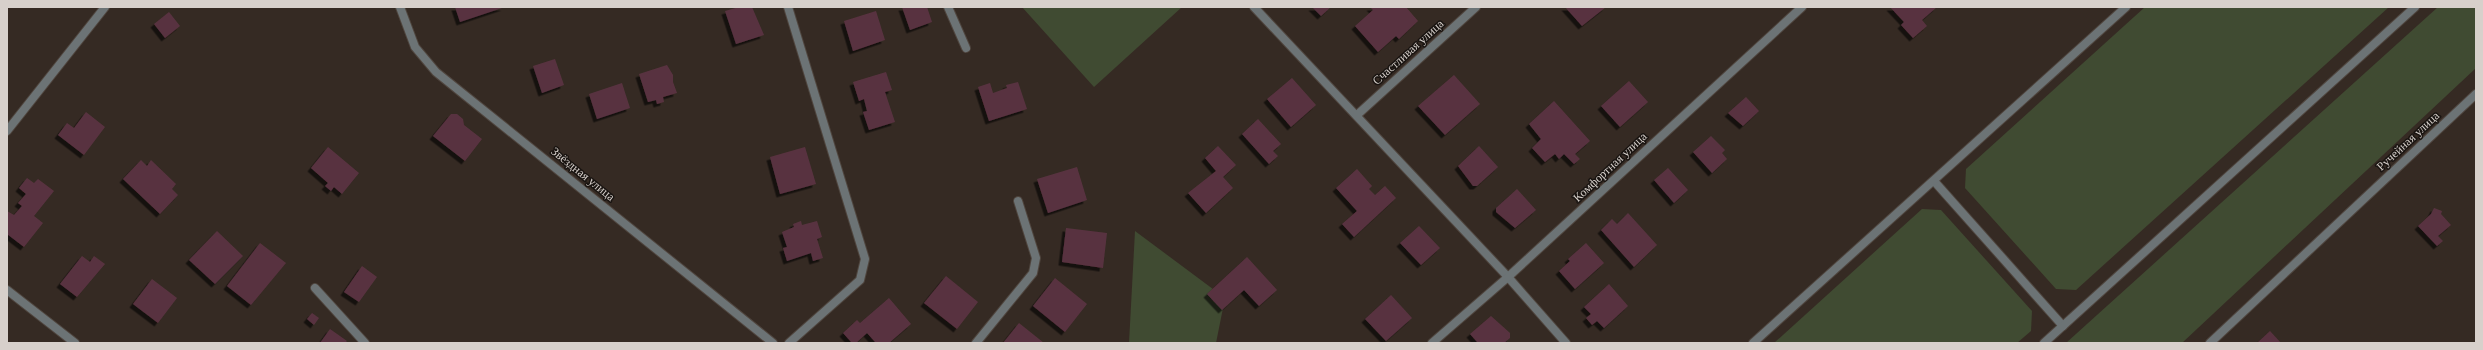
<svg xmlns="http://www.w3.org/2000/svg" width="2483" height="350" viewBox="0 0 2483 350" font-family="Georgia,serif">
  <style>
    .green { fill: #404b32 }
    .building { fill: #593340; filter: url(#shadow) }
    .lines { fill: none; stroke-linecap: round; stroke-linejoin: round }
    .minor-casing { stroke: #4f453e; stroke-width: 10 }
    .tertiary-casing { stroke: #4f453e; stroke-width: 10 }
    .minor { stroke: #6c7375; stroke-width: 8 }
    .tertiary { stroke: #6c7375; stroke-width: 8 }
    .labels { text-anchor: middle; stroke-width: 3; stroke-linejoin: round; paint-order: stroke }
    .street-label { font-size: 12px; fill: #d7d0cb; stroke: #191411 }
  </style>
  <defs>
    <filter id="shadow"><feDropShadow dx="-3.5" dy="3.5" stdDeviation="0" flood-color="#0009"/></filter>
  </defs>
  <rect width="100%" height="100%" fill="#352a23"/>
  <g class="green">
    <polygon points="1022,7 1182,7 1094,87"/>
    <polygon points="2145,7 2389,7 2076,290 2056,289 1965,188 1966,169"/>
    <polygon points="2438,7 2476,7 2476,68 2182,343 2066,343"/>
    <polygon points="1922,209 1941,210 2032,311 2031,331 2017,343 1774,343"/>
    <polygon points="1135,231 1225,298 1216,343 1129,343"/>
  </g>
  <g class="building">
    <polygon points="455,7 505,7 460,22"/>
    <polygon points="739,7 752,7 764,35 736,44 725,11"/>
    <polygon points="902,7 927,7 932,22 910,30"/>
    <polygon points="1312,7 1331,7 1321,16"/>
    <polygon points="1370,7 1406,7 1418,21 1399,39 1396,36 1378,52 1355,26 1373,10"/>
    <polygon points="1565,7 1606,7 1582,26"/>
    <polygon points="1890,7 1937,7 1922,20 1927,26 1913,38 1901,25 1904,22"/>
    <polygon points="876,11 885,40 853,51 844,21"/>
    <polygon points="169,12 180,26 165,38 154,24"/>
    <polygon points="555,59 564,85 542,93 533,66"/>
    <polygon points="667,65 673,75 673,82 677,93 663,97 664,102 657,104 656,100 648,102 639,74"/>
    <polygon points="886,72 892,90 885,92 895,122 869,130 863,112 867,111 864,99 859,101 853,82"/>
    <polygon points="1454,75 1480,104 1445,135 1418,106"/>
    <polygon points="1292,78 1316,105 1291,127 1267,99"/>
    <polygon points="1629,81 1648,102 1620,127 1601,106"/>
    <polygon points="1018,82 1027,109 989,121 978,87 990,83 993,93 1007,88 1006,85"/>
    <polygon points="622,83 630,108 597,119 589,94"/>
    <polygon points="1746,97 1759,111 1743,126 1728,113"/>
    <polygon points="1554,101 1590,141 1575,154 1580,159 1574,164 1564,154 1559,159 1555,154 1545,162 1532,148 1541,139 1529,124"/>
    <polygon points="86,112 105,127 84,155 58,135 67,123 74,128"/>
    <polygon points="451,114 457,114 463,119 464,125 482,139 465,161 433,136"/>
    <polygon points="1258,119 1281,144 1273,151 1278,156 1269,164 1242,134"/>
    <polygon points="1711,136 1725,150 1722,153 1727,159 1712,173 1693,152"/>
    <polygon points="1218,146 1236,165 1223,177 1233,188 1206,213 1188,193 1216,171 1205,158"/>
    <polygon points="1479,146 1498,167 1477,186 1473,186 1458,166"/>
    <polygon points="328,147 359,173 342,194 334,187 331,191 325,186 328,183 311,168"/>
    <polygon points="805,147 816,184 780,194 770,157"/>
    <polygon points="141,160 147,166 151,160 176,184 172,189 178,195 160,214 123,179"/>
    <polygon points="1077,167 1087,200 1048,213 1037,179"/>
    <polygon points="1668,168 1688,190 1674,203 1654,180"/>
    <polygon points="1357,169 1372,186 1369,189 1375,195 1385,186 1396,198 1354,237 1342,224 1357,211 1336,188"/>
    <polygon points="27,178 34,183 38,179 54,191 34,216 43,223 24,247 7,234 7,211 14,215 22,206 18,203 26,194 19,188"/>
    <polygon points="1517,189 1536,210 1515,228 1496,212 1496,208"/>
    <polygon points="2434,208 2442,211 2441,214 2451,225 2438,236 2443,241 2437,246 2418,226 2431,214"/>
    <polygon points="1628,213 1657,245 1634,267 1601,230 1612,219 1617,224"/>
    <polygon points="801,221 802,225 817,221 822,237 817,239 823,258 813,261 811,253 787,261 783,248 787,247 782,232 794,227 793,224"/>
    <polygon points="1419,226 1440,248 1421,265 1400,243"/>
    <polygon points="1066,228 1107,233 1103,268 1062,262"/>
    <polygon points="217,231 243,256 215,284 189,260"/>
    <polygon points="260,243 286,263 251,305 227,286"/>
    <polygon points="1586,243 1604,263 1575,289 1559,271 1570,261 1568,259"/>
    <polygon points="82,256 90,262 94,256 105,264 77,297 60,284"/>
    <polygon points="1247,257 1277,290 1259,306 1244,290 1222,310 1207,294"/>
    <polygon points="362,266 377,277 359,302 344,292"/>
    <polygon points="946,276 978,302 957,329 924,303"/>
    <polygon points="1055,278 1087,304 1065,332 1033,306"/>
    <polygon points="152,279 177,298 158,323 133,304"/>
    <polygon points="1609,284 1628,306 1604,328 1597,321 1592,325 1586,318 1591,314 1584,307"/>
    <polygon points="1391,295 1412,318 1386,341 1365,319"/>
    <polygon points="889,298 911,324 889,343 876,343 867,333 856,343 852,343 843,333 857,320 860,323"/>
    <polygon points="312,313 319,318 314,325 307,319"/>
    <polygon points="1491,316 1510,333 1510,338 1504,343 1478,343 1470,334"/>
    <polygon points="1019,323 1044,343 1003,343"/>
    <polygon points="330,329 347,341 345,343 320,343"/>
    <polygon points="2270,331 2281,343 2257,343"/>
  </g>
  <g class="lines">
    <g class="minor-casing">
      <g id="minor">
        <polyline points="400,7 415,47 436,72 773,343"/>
        <polyline points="788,7 865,259 860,280 789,343"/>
        <polyline points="948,7 966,48"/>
        <polyline points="1254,7 1508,277 1566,343"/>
        <polyline points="1357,115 1476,7"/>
        <polyline points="1934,181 2063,326"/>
        <polyline points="315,288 365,343"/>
        <polyline points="7,290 75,343"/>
        <polyline points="976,343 1033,273 1036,258 1018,201"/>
        <polyline points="1432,343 1508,277 1802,7"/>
        <polyline points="1753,343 2126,7"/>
        <polyline points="2044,343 2415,7"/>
        <polyline points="2210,343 2476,94"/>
      </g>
    </g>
    <g class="tertiary-casing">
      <polyline id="tertiary" points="7,131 105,7"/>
    </g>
    <use href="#minor" class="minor"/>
    <use href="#tertiary" class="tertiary"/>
  </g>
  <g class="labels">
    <g class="street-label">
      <text transform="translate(1408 52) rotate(-42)" y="4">Счастливая улица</text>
      <text transform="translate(2408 141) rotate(-43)" y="4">Ручейная улица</text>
      <text transform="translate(1610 167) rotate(-43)" y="4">Комфортная улица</text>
      <text transform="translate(583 174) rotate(39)" y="4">Звёздная улица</text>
    </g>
  </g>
  <rect width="2483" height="350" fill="none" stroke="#d7d0cb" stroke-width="16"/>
</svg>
